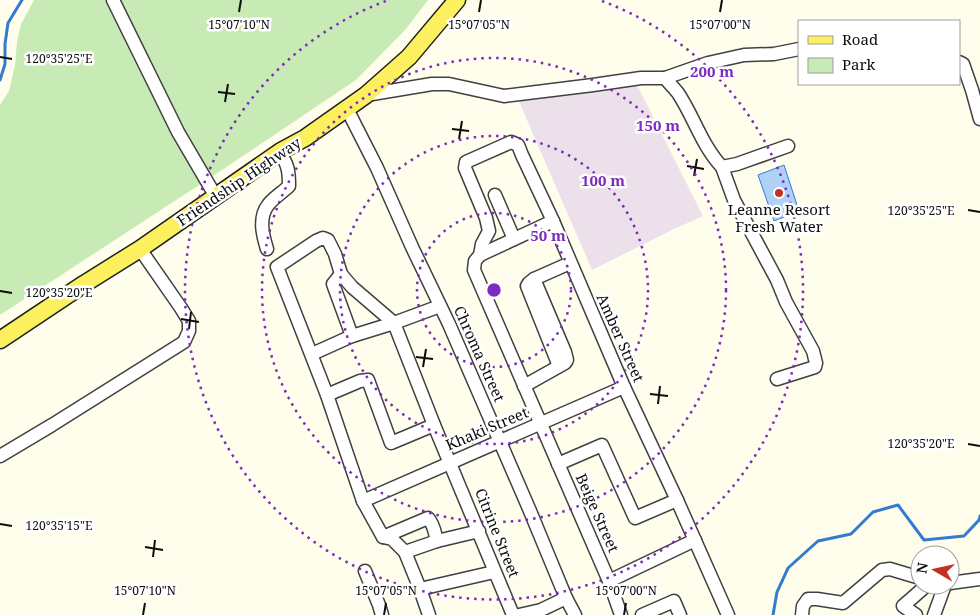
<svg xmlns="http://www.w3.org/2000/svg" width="980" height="615" viewBox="0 0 980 615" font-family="'Noto Serif',serif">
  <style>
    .industrial { fill: #ece1eb }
    .green { fill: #c8ebb5 }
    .water { fill: #afd1f8; stroke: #347ad2 }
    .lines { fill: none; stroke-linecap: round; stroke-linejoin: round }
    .stream { stroke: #347ad2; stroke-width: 3 }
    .minor-casing { stroke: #404040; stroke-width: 15 }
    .major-casing { stroke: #1e1e1e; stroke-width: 19 }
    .minor { stroke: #fff; stroke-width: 12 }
    .major { stroke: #fdf05f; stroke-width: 16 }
    .ticks { fill: none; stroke: #0d0d0d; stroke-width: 2 }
    .ring { fill: none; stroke: #7b2cbf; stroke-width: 2.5; stroke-dasharray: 2.5 5 }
    .poi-dot { fill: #c13220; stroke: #fff; stroke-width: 2 }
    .labels { text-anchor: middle; stroke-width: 5; stroke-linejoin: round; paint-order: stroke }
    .street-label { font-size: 15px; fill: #0d0d0d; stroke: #fff }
    .poi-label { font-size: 15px; fill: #0d0d0d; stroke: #fff }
    .ticks-label { font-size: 12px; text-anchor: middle; fill: #0d0d0d; stroke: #fff; stroke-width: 5; stroke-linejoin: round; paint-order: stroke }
    .centre { fill: #7b2cbf; stroke: #fff; stroke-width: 2.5 }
    .ring-label { font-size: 15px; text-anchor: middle; font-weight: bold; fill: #7b2cbf; stroke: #fff; stroke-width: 5; stroke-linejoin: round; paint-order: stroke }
  </style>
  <rect width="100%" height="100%" fill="#fffeed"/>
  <polygon class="industrial" points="634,79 703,216 670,231 592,270 517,97"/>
  <polygon class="green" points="34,0 428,0 406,29 356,80 216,174 0,315 0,105 9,91 15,65 17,42 21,24"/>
  <polygon class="water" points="784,165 799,211 774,221 758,175"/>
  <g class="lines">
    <g class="stream">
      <polyline points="0,80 5,64 5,44 8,23 22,0"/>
      <polyline points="773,615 777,592 788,568 818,541 851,534 873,512 898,505 924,540 964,536 979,520 980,516"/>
    </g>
    <g class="minor-casing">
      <g id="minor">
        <polyline points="113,0 178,132 216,197"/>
        <polyline points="959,62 963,64 972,90 980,119"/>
        <polyline points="665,78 708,63 744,55 774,54 799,49"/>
        <path d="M366 95 432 84H449L504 96 593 85 641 78H665C669 83 674 88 678 93 694 117 702 146 722 167L737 164 788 146"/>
        <polyline points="347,109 377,168 412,247 449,324 530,511 566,598 575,615"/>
        <polyline points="722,167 734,200 777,280 786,302 813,351 816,363 815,367 777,379"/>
        <polyline points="495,195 514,239"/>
        <path d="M267 249C263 236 258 218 268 205 272 199 283 192 289 186 289 171 288 164 279 152"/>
        <polyline points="480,255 553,221"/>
        <polyline points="341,274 333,284 352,336"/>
        <polyline points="312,354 352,336 394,323 440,306"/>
        <polyline points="559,366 527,286 529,283 534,279 570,263"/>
        <polyline points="524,386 565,363 567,360 565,352 534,279"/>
        <polyline points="327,395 360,381 368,380 391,443 434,425"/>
        <polyline points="0,456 52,425 184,342 189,331 189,321 181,308 140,249"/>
        <polyline points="558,464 602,445 635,518 677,500"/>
        <polyline points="363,501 624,387"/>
        <polyline points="479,531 437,541 405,552 392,539 383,537 363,501 327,395 277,267 316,241 323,238 328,240 335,254 341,274 352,287 394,323 434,425 513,615"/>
        <path d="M383 537 428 518C434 524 435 534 437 541"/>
        <polyline points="405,552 420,589 429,615"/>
        <polyline points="365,571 379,605 382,615"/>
        <polyline points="609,581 695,540"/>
        <polyline points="950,583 980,579"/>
        <polyline points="420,589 494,572"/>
        <polyline points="519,615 541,610 566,598"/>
        <polyline points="621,615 609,581 474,270 475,261 480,255 482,244 489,231 486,218 465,168 466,162 511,142 518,145 522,155 553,221 624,387 677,500 728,615"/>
        <polyline points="642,615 674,601 680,615"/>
        <polyline points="802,615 803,606 808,599 817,599 843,603 882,570 890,569 920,578"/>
        <polyline points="916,615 903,606 927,585"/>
        <polyline points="934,615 945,585"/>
      </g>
    </g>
    <g class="major-casing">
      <polyline id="major" points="0,340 84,284 140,249 281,151 305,138 366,95 409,57 457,0"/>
    </g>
    <use href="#minor" class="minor"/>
    <use href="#major" class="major"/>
  </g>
  <path class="ticks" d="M239 12 241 0M479 12 481 0M720 12 722 0M0 57 12 59M218 92 235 94M225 102 228 84M452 129 469 131M459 139 462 121M687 166 704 169M694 176 697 159M968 210 980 212M0 291 12 293M181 319 199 322M189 329 191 312M416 357 433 359M423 367 426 349M650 394 668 396M658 404 660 386M968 444 980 446M0 524 12 526M145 547 163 550M153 557 155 540M143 615 145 603M384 615 386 603M624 615 626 603"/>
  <g class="ring">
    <circle cx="494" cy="290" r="77"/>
    <circle cx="494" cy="290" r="154"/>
    <circle cx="494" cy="290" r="232"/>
    <path d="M602 1A309 309 0 1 1 386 1"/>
  </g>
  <circle class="poi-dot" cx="779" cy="193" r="5"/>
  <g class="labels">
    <g class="street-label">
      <text transform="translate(239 182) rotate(-34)" y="5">Friendship Highway</text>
      <text transform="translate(620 338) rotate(66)" y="5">Amber Street</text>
      <text transform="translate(479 354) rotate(66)" y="5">Chroma Street</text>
      <text transform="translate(487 429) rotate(-23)" y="5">Khaki Street</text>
      <text transform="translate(597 513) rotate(66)" y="5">Beige Street</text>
      <text transform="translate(497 533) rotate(68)" y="5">Citrine Street</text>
    </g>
    <g class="poi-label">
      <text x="779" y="215">Leanne Resort<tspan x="779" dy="17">Fresh Water</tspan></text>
    </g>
  </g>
  <g class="ticks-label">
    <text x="239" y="29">15°07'10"N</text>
    <text x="479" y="29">15°07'05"N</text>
    <text x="720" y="29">15°07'00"N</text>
    <text x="59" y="63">120°35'25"E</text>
    <text x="921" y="215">120°35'25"E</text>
    <text x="59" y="297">120°35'20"E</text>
    <text x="921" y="448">120°35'20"E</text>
    <text x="59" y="530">120°35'15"E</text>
    <text x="145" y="595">15°07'10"N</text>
    <text x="386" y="595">15°07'05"N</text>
    <text x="626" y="595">15°07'00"N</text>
  </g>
  <circle cx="494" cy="290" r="8" class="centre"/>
  <g class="ring-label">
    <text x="712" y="77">200 m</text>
    <text x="658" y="131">150 m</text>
    <text x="603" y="186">100 m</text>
    <text x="548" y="241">50 m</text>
  </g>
  <rect x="798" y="20" width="162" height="65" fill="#ffffff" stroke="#9e9e9e"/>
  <rect x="808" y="36" width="25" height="8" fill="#fdf05f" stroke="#9e9e9e"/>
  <text x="842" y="45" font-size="15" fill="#0d0d0d">Road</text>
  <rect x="808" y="58" width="25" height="15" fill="#c8ebb5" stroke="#9e9e9e"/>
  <text x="842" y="70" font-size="15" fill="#0d0d0d">Park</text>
  <g transform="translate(935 570) rotate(279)"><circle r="24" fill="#ffffff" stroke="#9e9e9e"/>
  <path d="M0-4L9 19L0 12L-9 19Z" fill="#c13220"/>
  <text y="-8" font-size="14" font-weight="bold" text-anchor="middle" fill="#0d0d0d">N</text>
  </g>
</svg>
